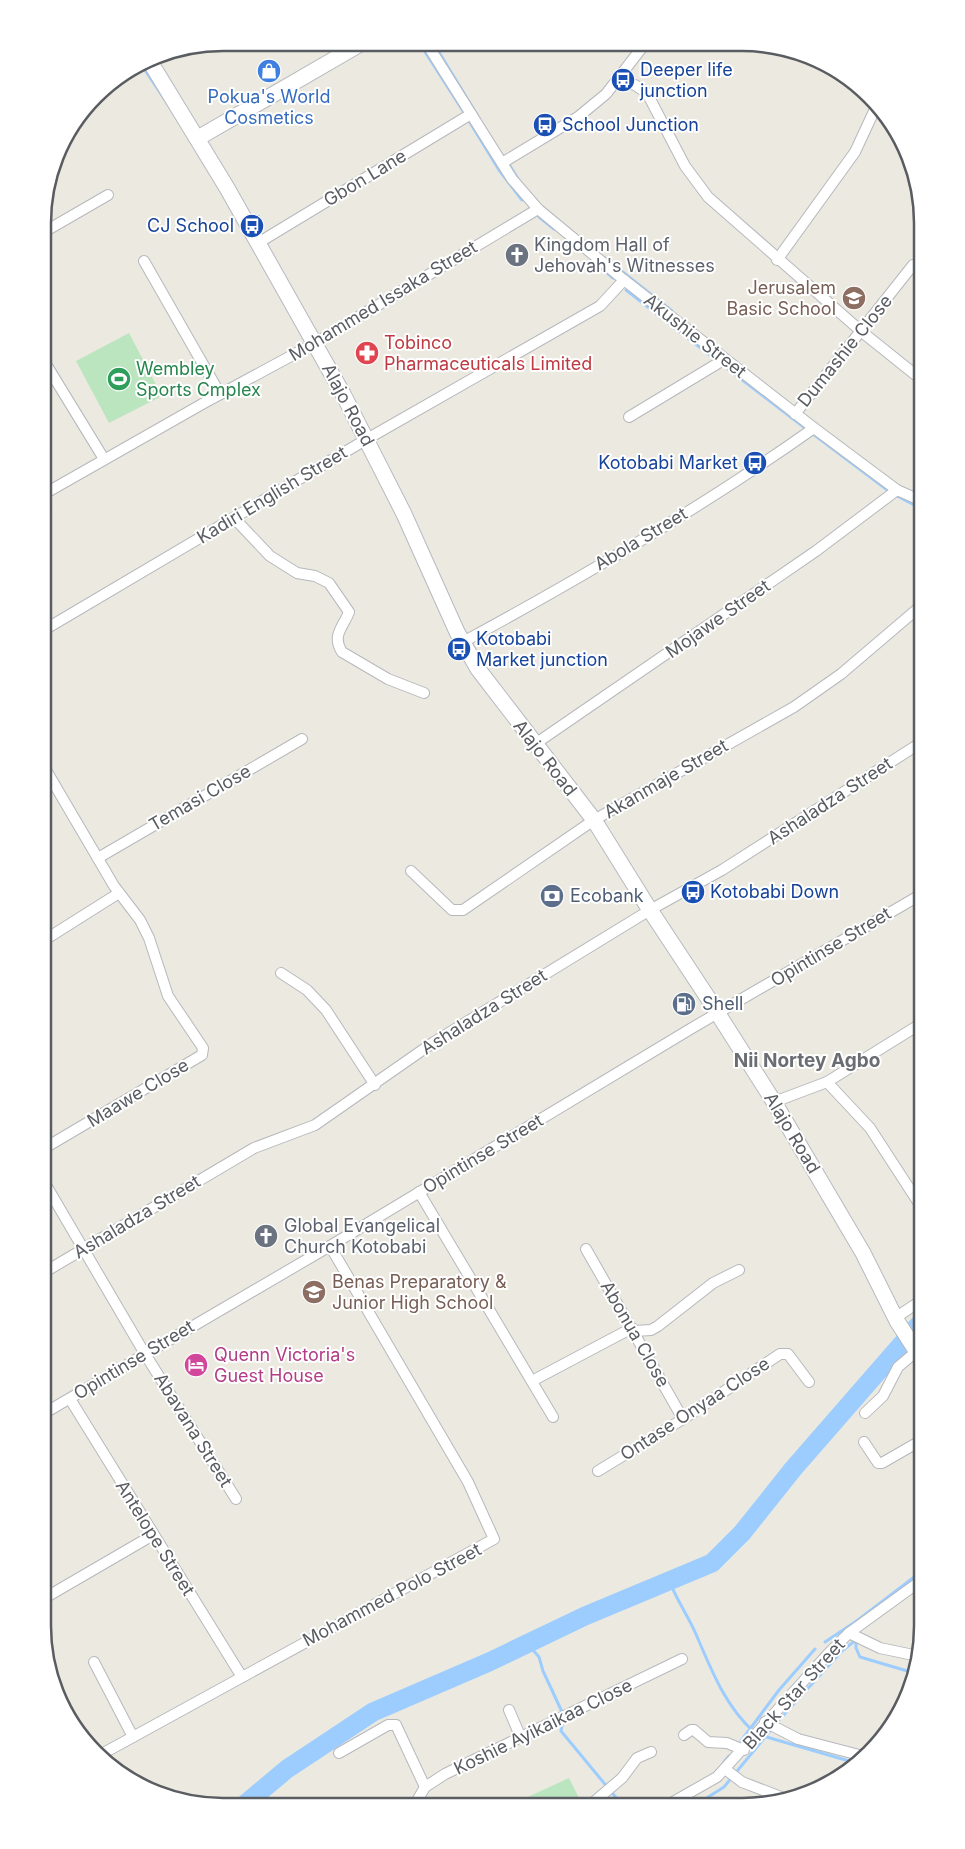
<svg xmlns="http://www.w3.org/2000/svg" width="965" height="1849" viewBox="0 0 965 1849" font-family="Inter,sans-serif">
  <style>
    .green { fill: #bbe5be }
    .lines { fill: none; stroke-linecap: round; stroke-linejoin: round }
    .stream { stroke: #9dcdff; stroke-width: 3 }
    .river { stroke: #9dcdff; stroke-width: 19 }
    .street-casing { stroke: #b6b8bd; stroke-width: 12 }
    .secondary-casing { stroke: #b6b9bf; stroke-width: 17 }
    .street { stroke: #fff; stroke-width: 10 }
    .secondary { stroke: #fff; stroke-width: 15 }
    .labels { text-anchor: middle; stroke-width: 4; stroke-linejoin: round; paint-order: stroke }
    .transit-label { font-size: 18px; fill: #164399; stroke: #fff; text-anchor: start }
    .shop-label { font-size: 18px; fill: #366cbe; stroke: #fff }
    .street-label { font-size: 18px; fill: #595c61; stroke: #fff }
    .worship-label { font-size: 18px; fill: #5b616d; stroke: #fff; text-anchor: start }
    .education-label { font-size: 18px; fill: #785e54; stroke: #fff; text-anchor: end }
    .health-label { font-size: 18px; fill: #be3a42; stroke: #fff; text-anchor: start }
    .leisure-label { font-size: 18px; fill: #27864d; stroke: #fff; text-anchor: start }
    .service-label { font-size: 18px; fill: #4e5e75; stroke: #fff; text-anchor: start }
    .hotel-label { font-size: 18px; fill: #b23c85; stroke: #fff; text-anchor: start }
    .neighbourhood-label { font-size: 19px; font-weight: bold; fill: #6a6e73; stroke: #fff }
    .rim { fill: none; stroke: #595c61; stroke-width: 2.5 }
  </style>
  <rect width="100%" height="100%" fill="#eceae0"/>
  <g class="green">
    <polygon points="129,333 162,396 109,423 76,361"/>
    <polygon points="569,1778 583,1806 508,1806"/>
  </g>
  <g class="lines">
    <g class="stream">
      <polyline points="420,44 463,111"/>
      <polyline points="434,44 479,118"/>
      <polyline points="141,64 169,106"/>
      <polyline points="469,121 499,170 522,200"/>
      <polyline points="510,166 520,182"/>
      <polyline points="539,217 554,229"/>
      <polyline points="605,258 672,311"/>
      <polyline points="592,260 613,278"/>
      <polyline points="626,290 711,356"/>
      <polyline points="728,369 805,428"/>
      <polyline points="813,434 890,492"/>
      <polyline points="897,496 922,509"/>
      <path d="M669 1580C676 1599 687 1614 695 1632 710 1666 724 1705 753 1731"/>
      <polyline points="856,1640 856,1648 860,1657 914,1673"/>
      <polyline points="526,1642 539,1657 543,1671 563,1714"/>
      <polyline points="825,1642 858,1620 922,1571"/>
      <polyline points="563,1720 561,1731 623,1806"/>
      <polyline points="763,1736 856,1763"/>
      <polyline points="741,1741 779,1690 815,1649"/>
      <polyline points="724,1762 729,1756"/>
      <polyline points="694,1806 724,1787 779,1720 843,1650 856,1640"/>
    </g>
    <polyline class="river" points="244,1805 287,1769 373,1712 489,1662 585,1616 712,1563 742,1533 793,1469 922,1321"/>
    <g class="street-casing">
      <g id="street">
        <polyline points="427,44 512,179 538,209 624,280 814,428 897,490 922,501"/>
        <polyline points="618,81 635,85 647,93 685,166 708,197 862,332 922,380"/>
        <polyline points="502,163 578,117 606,94 644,45"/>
        <polyline points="44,232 108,195"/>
        <polyline points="258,243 471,114"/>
        <polyline points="777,260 855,152 875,109"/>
        <polyline points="144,261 220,394"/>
        <polyline points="44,361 104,459"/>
        <polyline points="795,414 913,265"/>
        <polyline points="629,417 725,359"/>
        <polyline points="44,494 204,403 315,343 538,209"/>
        <path d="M234 518 270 556 297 573 315 576 329 583 349 612C344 626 331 635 342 652L388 679 424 693"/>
        <polyline points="44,630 367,439 600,306 624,280"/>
        <path d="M463 642C581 578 704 506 814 428"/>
        <polyline points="535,744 816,551 897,490"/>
        <polyline points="98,858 302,739"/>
        <polyline points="411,871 452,910 463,910 594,820 794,707 841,674 922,605"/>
        <polyline points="43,941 119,893"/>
        <polyline points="281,973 307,990 326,1010 375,1085"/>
        <polyline points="827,1082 870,1128 922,1208"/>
        <polyline points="774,1102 827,1082 922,1023"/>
        <polyline points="43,1149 202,1055 203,1048 168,996 149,938 140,920 114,886 43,765"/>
        <polyline points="43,1180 145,1354 236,1499"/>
        <polyline points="419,1192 553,1417"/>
        <polyline points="586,1249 683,1419"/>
        <polyline points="43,1273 254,1148 315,1125 434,1042 650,910 722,870 922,742"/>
        <polyline points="895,1318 922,1300"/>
        <polyline points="634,1331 651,1330 658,1326 713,1283 739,1270"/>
        <polyline points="532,1381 632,1328"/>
        <polyline points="70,1399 242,1677"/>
        <polyline points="865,1413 883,1396 898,1367 917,1351"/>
        <polyline points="43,1414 330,1246 692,1028 922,894"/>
        <polyline points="864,1442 878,1463 882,1463 922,1440"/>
        <polyline points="598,1471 683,1419 780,1354 788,1354 809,1382"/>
        <polyline points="43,1599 153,1535"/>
        <polyline points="849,1633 880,1648 918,1656"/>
        <polyline points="94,1662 133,1737"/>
        <polyline points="509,1710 521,1738"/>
        <polyline points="765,1722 798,1739 863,1756"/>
        <polyline points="684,1735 691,1730 694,1730 708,1742 727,1743 744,1750"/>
        <polyline points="339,1753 388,1725 396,1725 425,1787"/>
        <polyline points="100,1755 494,1539 468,1482 330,1246"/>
        <polyline points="725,1769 742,1782 786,1799"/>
        <polyline points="414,1806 425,1787 445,1774 682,1659"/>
        <polyline points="589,1806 622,1778 637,1758 651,1752"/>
        <polyline points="666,1806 717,1777 827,1655 849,1633 922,1580"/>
      </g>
    </g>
    <g class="secondary-casing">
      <g id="secondary">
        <polyline points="149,60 227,188 343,394 404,514 457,632 478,669 594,820 648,907 708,998 774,1102 863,1253 897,1321 922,1360"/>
        <polyline points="198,138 362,43"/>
      </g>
    </g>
    <use href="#street" class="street"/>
    <use href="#secondary" class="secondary"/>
  </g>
  <defs>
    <g id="shop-disc" transform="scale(1.25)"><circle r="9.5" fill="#3f7fe0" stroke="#fff"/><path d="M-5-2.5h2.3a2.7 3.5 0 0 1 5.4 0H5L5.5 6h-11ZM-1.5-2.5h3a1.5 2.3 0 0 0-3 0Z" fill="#fff"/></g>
    <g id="bus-disc" transform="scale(1.25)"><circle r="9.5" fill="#1a4fb4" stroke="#fff"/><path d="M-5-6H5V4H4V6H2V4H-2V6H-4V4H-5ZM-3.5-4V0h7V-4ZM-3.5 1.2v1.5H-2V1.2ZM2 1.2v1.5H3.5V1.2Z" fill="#fff"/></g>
    <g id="church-disc" transform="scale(1.25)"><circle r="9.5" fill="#6b7280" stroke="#fff"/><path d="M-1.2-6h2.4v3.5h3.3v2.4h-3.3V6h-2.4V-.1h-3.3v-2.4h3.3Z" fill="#fff"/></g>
    <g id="school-disc" transform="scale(1.25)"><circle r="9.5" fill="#8d6e63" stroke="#fff"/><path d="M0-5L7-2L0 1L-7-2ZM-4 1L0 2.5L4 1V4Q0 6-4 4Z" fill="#fff"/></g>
    <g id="pharmacy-disc" transform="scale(1.25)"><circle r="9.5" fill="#e0444e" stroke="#fff"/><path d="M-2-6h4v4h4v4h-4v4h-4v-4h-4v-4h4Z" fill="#fff"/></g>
    <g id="stadium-disc" transform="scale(1.25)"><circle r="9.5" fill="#2e9e5b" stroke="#fff"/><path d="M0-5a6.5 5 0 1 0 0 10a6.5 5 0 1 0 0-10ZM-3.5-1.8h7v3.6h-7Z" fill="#fff"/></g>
    <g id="bank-disc" transform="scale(1.25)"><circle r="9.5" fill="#5c6f8a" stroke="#fff"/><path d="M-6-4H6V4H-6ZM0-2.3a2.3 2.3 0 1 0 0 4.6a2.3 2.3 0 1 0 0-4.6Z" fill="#fff"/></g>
    <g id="fuel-disc" transform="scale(1.25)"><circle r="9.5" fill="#5c6f8a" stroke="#fff"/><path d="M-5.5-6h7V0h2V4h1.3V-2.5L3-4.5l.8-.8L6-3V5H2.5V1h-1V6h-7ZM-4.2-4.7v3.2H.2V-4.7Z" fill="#fff"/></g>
    <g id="hotel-disc" transform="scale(1.25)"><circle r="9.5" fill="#d1479c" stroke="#fff"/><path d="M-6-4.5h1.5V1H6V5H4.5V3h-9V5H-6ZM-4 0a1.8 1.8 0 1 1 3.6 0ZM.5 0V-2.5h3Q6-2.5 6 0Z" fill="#fff"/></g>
  </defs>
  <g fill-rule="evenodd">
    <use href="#shop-disc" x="269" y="71"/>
    <use href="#bus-disc" x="623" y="80"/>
    <use href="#bus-disc" x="545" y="125"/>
    <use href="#bus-disc" x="252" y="226"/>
    <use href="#church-disc" x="517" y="255"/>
    <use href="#school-disc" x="854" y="298"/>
    <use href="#pharmacy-disc" x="367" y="353"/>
    <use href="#stadium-disc" x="119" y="379"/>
    <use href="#bus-disc" x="755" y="463"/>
    <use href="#bus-disc" x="459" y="649"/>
    <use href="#bus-disc" x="693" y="892"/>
    <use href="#bank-disc" x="552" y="896"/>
    <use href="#fuel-disc" x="684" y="1004"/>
    <use href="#church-disc" x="266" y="1236"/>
    <use href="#school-disc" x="314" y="1292"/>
    <use href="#hotel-disc" x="196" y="1365"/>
  </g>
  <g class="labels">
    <g class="transit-label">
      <text x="640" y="76">Deeper life<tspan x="640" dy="21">junction</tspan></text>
      <text x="562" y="131">School Junction</text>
      <text x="234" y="232" text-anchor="end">CJ School</text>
      <text x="738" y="469" text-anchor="end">Kotobabi Market</text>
      <text x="476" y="645">Kotobabi<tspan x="476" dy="21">Market junction</tspan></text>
      <text x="710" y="898">Kotobabi Down</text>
    </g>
    <g class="shop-label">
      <text x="269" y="103">Pokua's World<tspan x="269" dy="21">Cosmetics</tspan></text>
    </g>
    <g class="street-label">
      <text transform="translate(365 178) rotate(-31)" y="6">Gbon Lane</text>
      <text transform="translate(383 301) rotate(-31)" y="6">Mohammed Issaka Street</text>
      <text transform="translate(695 336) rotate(38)" y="6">Akushie Street</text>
      <text transform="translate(845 351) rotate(-51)" y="6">Dumashie Close</text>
      <text transform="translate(348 405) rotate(62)" y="6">Alajo Road</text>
      <text transform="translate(272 495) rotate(-31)" y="6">Kadiri English Street</text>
      <text transform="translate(641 539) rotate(-31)" y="6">Abola Street</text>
      <text transform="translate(718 619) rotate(-35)" y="6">Mojawe Street</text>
      <text transform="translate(545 758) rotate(52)" y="6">Alajo Road</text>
      <text transform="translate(666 779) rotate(-30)" y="6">Akanmaje Street</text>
      <text transform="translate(200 798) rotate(-30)" y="6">Temasi Close</text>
      <text transform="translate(830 801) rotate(-33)" y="6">Ashaladza Street</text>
      <text transform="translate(831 947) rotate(-31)" y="6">Opintinse Street</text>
      <text transform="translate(484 1012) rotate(-32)" y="6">Ashaladza Street</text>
      <text transform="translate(138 1093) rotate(-31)" y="6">Maawe Close</text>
      <text transform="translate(792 1133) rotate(59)" y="6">Alajo Road</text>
      <text transform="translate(483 1154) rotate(-31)" y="6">Opintinse Street</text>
      <text transform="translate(137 1217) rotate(-31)" y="6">Ashaladza Street</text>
      <text transform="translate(635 1334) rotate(60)" y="6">Abonua Close</text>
      <text transform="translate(134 1360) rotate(-31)" y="6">Opintinse Street</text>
      <text transform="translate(695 1409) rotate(-33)" y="6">Ontase Onyaa Close</text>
      <text transform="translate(193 1430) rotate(58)" y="6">Abavana Street</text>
      <text transform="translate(155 1538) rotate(58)" y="6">Antelope Street</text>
      <text transform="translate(392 1595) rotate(-28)" y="6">Mohammed Polo Street</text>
      <text transform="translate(794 1694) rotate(-48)" y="6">Black Star Street</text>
      <text transform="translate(543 1727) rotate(-26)" y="6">Koshie Ayikaikaa Close</text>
    </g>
    <g class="worship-label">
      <text x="534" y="251">Kingdom Hall of<tspan x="534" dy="21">Jehovah's Witnesses</tspan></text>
      <text x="284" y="1232">Global Evangelical<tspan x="284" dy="21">Church Kotobabi</tspan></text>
    </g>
    <g class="education-label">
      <text x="836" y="294">Jerusalem<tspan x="836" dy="21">Basic School</tspan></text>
      <text x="332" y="1288" text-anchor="start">Benas Preparatory &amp;<tspan x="332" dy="21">Junior High School</tspan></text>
    </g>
    <g class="health-label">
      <text x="384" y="349">Tobinco<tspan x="384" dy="21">Pharmaceuticals Limited</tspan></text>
    </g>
    <g class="leisure-label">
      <text x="136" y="375">Wembley<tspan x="136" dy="21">Sports Cmplex</tspan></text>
    </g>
    <g class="service-label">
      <text x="570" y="902">Ecobank</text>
      <text x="702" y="1010">Shell</text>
    </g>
    <g class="hotel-label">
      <text x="214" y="1361">Quenn Victoria's<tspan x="214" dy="21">Guest House</tspan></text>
    </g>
    <g class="neighbourhood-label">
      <text x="807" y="1067">Nii Nortey Agbo</text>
    </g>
  </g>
  <path d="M0 0H965V1849H0ZM223 51H742A172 172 0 0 1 914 223V1626A172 172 0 0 1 742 1798H223A172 172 0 0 1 51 1626V223A172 172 0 0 1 223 51Z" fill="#fff" fill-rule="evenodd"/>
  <path class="rim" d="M223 51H742A172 172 0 0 1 914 223V1626A172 172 0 0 1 742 1798H223A172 172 0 0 1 51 1626V223A172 172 0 0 1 223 51Z"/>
</svg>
